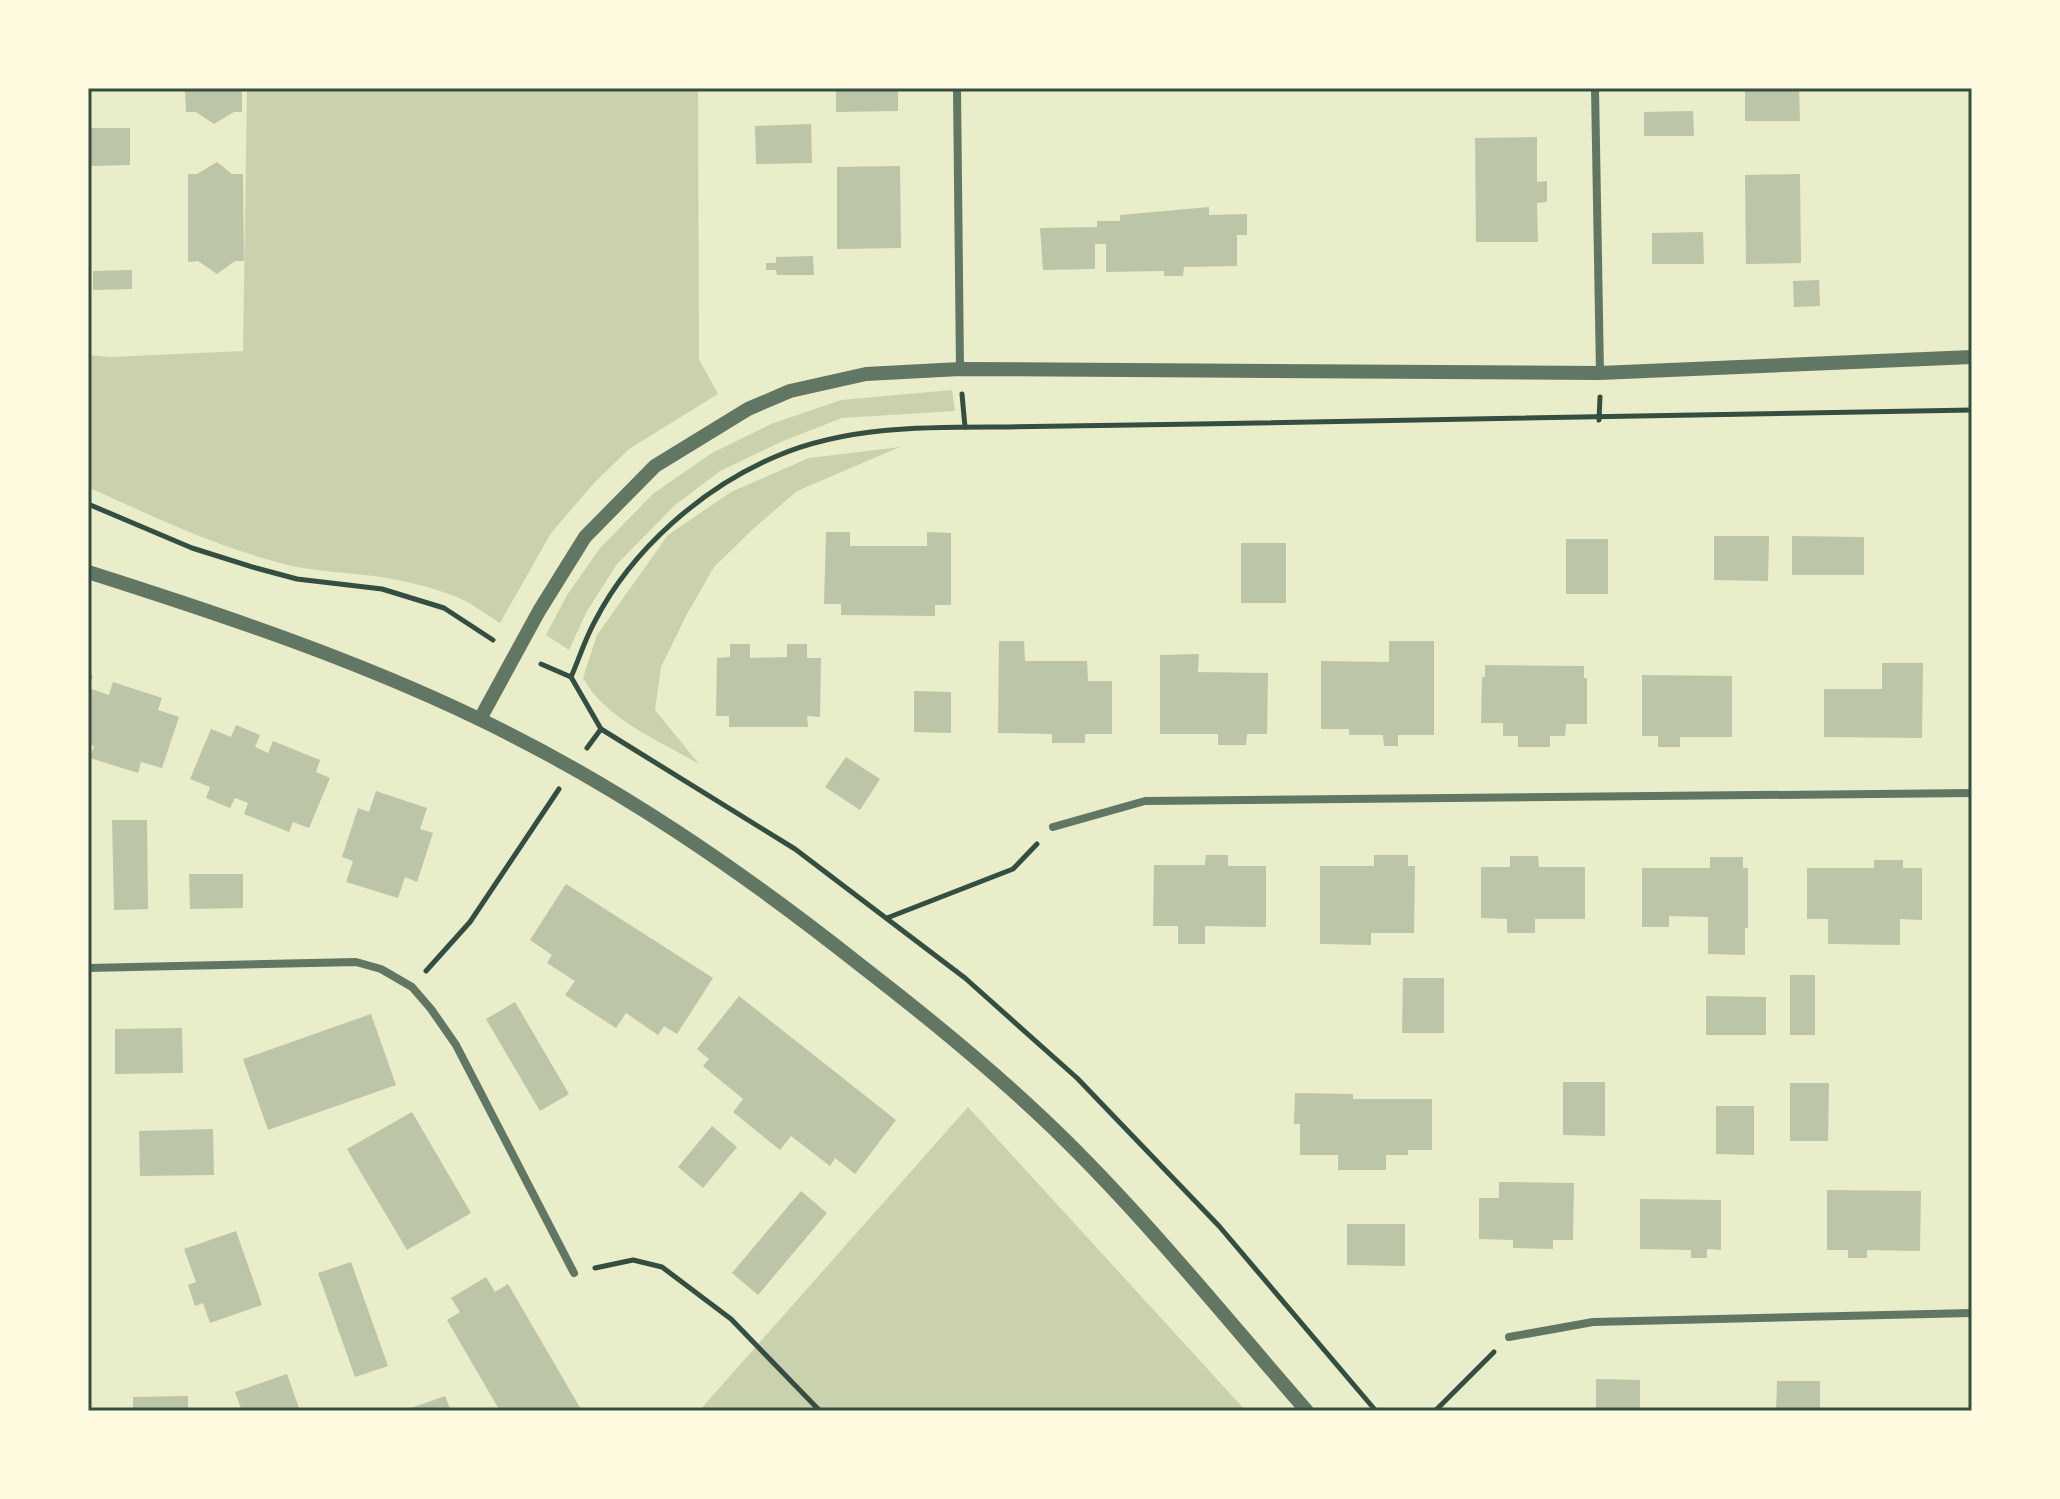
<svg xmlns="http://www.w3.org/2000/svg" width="2060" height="1499" viewBox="0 0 2060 1499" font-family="Quicksand,sans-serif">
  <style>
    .green { fill: #cad2ad }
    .building { fill: #bcc5a7 }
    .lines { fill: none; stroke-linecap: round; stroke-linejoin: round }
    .path { stroke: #344e41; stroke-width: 5 }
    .minor { stroke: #617663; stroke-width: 8 }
    .tertiary { stroke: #617663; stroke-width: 14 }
    .neatline { fill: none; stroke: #344e41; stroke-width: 3 }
  </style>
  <rect width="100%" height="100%" fill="#e9edc9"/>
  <g class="green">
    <path d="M247 88H698L699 359 718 394 629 449 595 482 551 533 500 623C487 615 473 604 459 598 430 586 395 578 364 575 340 572 316 571 292 566 221 549 154 517 88 487V355L111 357 243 351Z"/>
    <polygon points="952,390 955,411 842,418 783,441 720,471 674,506 617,564 587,611 569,650 546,635 567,595 600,548 654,493 712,453 771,424 841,400"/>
    <path d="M900 447 797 491 752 530 714 567 687 614 661 667 655 710 699 764C659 740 606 720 583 678L597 635 668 535 731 492 809 458Z"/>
    <polygon points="968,1107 1246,1411 699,1411"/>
  </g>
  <g class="building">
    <polygon points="185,88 242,88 242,112 234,112 214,124 196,112 186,112"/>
    <polygon points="836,88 898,88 898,111 836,112"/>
    <polygon points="1745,88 1799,88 1800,121 1745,121"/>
    <polygon points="1693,111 1694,136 1644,136 1644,112"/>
    <polygon points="811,124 812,163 756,164 755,126"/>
    <polygon points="90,128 130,128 130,165 91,166"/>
    <polygon points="1537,137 1537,182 1547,181 1547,202 1537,203 1538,242 1476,242 1475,138"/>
    <polygon points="217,162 232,174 243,174 244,261 235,261 217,274 198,261 188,262 188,174 197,174"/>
    <polygon points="900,166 901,248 837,249 837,167"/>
    <polygon points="1800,174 1801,263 1746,264 1745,175"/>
    <polygon points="1209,207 1209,215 1247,214 1247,235 1237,235 1237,266 1184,267 1183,276 1164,276 1164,271 1106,272 1106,244 1095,244 1095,269 1043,270 1040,228 1097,227 1097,221 1120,221 1120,215"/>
    <polygon points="1703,232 1704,264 1652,264 1652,233"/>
    <polygon points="813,256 814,275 777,275 776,270 766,270 766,263 776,263 776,257"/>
    <polygon points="132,270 132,289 93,290 93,271"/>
    <polygon points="1819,280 1820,306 1794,307 1793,281"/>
    <polygon points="826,532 850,532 850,546 927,546 927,532 951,533 951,605 935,605 935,616 841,615 841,604 824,604"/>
    <polygon points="1714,536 1769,536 1768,581 1714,580"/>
    <polygon points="1792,536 1864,537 1864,575 1792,575"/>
    <rect x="1566" y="539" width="42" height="55"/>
    <rect x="1241" y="543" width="45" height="60"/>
    <polygon points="999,641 1024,641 1025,661 1087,661 1088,681 1112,681 1112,734 1085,734 1085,743 1052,743 1052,734 998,733"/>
    <polygon points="1389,641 1434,641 1434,735 1398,735 1398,746 1384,746 1383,735 1349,735 1349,729 1321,729 1321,661 1389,662"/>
    <polygon points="730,644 750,644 750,658 787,657 787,644 807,644 807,658 821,658 820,717 807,716 808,727 729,727 729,716 716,716 717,658 730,657"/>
    <polygon points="1199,654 1198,672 1268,673 1267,734 1247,734 1246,745 1218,745 1218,734 1160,734 1160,655"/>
    <polygon points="1882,663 1923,663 1922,738 1824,737 1824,689 1882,689"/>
    <polygon points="1485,665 1584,666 1584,678 1587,678 1587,724 1566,724 1565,736 1550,736 1550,747 1518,747 1518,736 1503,736 1503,723 1481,723 1482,677 1485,677"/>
    <polygon points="88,674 93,676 89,688 109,695 113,682 162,698 158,710 179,717 162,768 141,762 138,773 90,758 94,746 88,744"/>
    <polygon points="1642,675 1732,676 1732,737 1680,737 1680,747 1658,747 1658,736 1642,736"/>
    <polygon points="914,691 951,692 951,733 914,732"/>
    <polygon points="236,725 260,735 255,747 268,753 273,741 320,760 316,772 330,778 309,828 293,822 289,832 244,814 248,803 235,798 230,808 206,798 210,787 190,779 211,729 231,737"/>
    <polygon points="846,757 880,779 860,810 825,787"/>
    <polygon points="376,791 427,808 420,829 433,833 417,882 405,877 398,898 346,882 353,861 342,857 358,808 369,812"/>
    <polygon points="112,820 147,820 148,909 114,910"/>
    <polygon points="1206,855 1228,855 1228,866 1266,866 1266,927 1205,926 1205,944 1178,944 1178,926 1153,926 1154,865 1205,865"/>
    <polygon points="1374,855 1408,855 1408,866 1415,866 1414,933 1371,933 1371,945 1320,944 1320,866 1374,866"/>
    <polygon points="1510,856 1538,856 1539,867 1585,867 1585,919 1535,919 1535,933 1507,933 1507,919 1481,918 1481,867 1510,867"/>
    <polygon points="1710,857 1743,857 1743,868 1748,868 1748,928 1745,928 1745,955 1708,954 1708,917 1669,916 1669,927 1642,927 1642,868 1710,868"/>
    <polygon points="1874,860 1903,860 1903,868 1922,868 1922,920 1900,919 1900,945 1828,944 1828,919 1807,919 1807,868 1874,868"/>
    <polygon points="189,874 243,874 243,908 190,909"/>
    <polygon points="566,884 713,978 677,1034 664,1026 658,1035 626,1013 616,1028 565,995 575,981 547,963 552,955 530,940"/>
    <rect x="1790" y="975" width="25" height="60"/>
    <polygon points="1403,978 1444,978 1444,1033 1402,1033"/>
    <polygon points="739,996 896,1120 855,1174 835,1158 830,1166 791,1136 780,1150 733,1112 743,1099 703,1066 709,1059 697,1049"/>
    <polygon points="1706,996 1766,997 1766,1035 1706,1035"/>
    <polygon points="515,1002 569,1094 540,1111 486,1019"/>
    <polygon points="371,1014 396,1085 268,1130 243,1059"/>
    <polygon points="182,1028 183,1073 115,1074 115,1029"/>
    <polygon points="1563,1082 1605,1082 1605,1136 1563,1135"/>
    <polygon points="1790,1083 1829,1083 1828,1141 1790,1141"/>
    <polygon points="1295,1093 1353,1094 1353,1099 1432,1099 1432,1150 1408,1150 1408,1155 1386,1155 1386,1170 1338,1170 1338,1155 1300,1155 1300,1124 1294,1124"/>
    <polygon points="1716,1106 1754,1106 1754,1155 1716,1154"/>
    <polygon points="412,1112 471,1213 407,1250 347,1149"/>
    <polygon points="712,1126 737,1147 703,1188 678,1167"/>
    <polygon points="213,1129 214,1175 140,1176 139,1131"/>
    <polygon points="1499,1182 1574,1183 1573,1240 1553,1240 1553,1249 1513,1248 1513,1240 1479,1239 1479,1198 1499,1198"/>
    <polygon points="1827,1190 1921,1191 1920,1251 1867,1250 1867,1258 1848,1258 1848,1250 1827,1250"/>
    <polygon points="801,1191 827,1213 758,1295 732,1273"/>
    <polygon points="1640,1199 1721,1200 1721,1250 1707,1249 1707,1258 1691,1258 1691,1250 1640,1249"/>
    <polygon points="1347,1224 1405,1224 1405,1266 1347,1265"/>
    <polygon points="236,1231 262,1305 210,1323 203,1303 195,1306 188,1285 196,1282 184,1249"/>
    <polygon points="351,1262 388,1366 355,1377 318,1273"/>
    <polygon points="486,1277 495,1292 508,1284 582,1411 500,1411 447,1320 460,1312 451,1298"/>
    <polygon points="287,1374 300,1411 242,1411 235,1392"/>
    <polygon points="1596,1379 1640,1380 1640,1411 1596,1411"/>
    <polygon points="1777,1381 1820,1381 1820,1411 1776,1411"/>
    <polygon points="188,1396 188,1411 133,1411 133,1397"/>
    <polygon points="445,1396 451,1411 403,1411"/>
  </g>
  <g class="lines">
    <g class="path">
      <polyline points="962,394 965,427"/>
      <polyline points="1599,420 1600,397"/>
      <polyline points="88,504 192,548 256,568 297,579 382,589 444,608 493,640"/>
      <polyline points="541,664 571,677 601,729 795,849 965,978 1077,1078 1219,1226 1376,1411"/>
      <path d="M571 677C579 659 585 639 595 621 632 549 703 487 777 456 849 425 932 427 1008 427 1072 426 1135 425 1198 424 1456 421 1714 417 1972 410"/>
      <polyline points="587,748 601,729"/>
      <polyline points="887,918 1013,869 1037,844"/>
      <polyline points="426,971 470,922 559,789"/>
      <polyline points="595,1268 633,1260 662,1267 731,1319 820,1411"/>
      <polyline points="1435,1411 1494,1352"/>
    </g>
    <g class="minor">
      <polyline points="957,88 960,369"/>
      <polyline points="1595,88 1600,373"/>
      <polyline points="1053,827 1145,801 1972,793"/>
      <polyline points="88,968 356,962 381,969 412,987 431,1009 456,1045 574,1273"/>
      <polyline points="1509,1337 1593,1322 1972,1313"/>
    </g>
    <g class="tertiary">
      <path d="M88 572C220 614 352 658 477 718 617 785 743 872 864 968 930 1019 994 1071 1054 1129 1145 1217 1224 1316 1307 1411"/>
      <polyline points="480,719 539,611 585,537 655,466 748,409 790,391 866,374 960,369 1600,373 1972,357"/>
    </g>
  </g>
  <rect width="2060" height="1499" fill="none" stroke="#fefae0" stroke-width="180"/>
  <rect x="90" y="90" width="1880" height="1319" class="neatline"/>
</svg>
